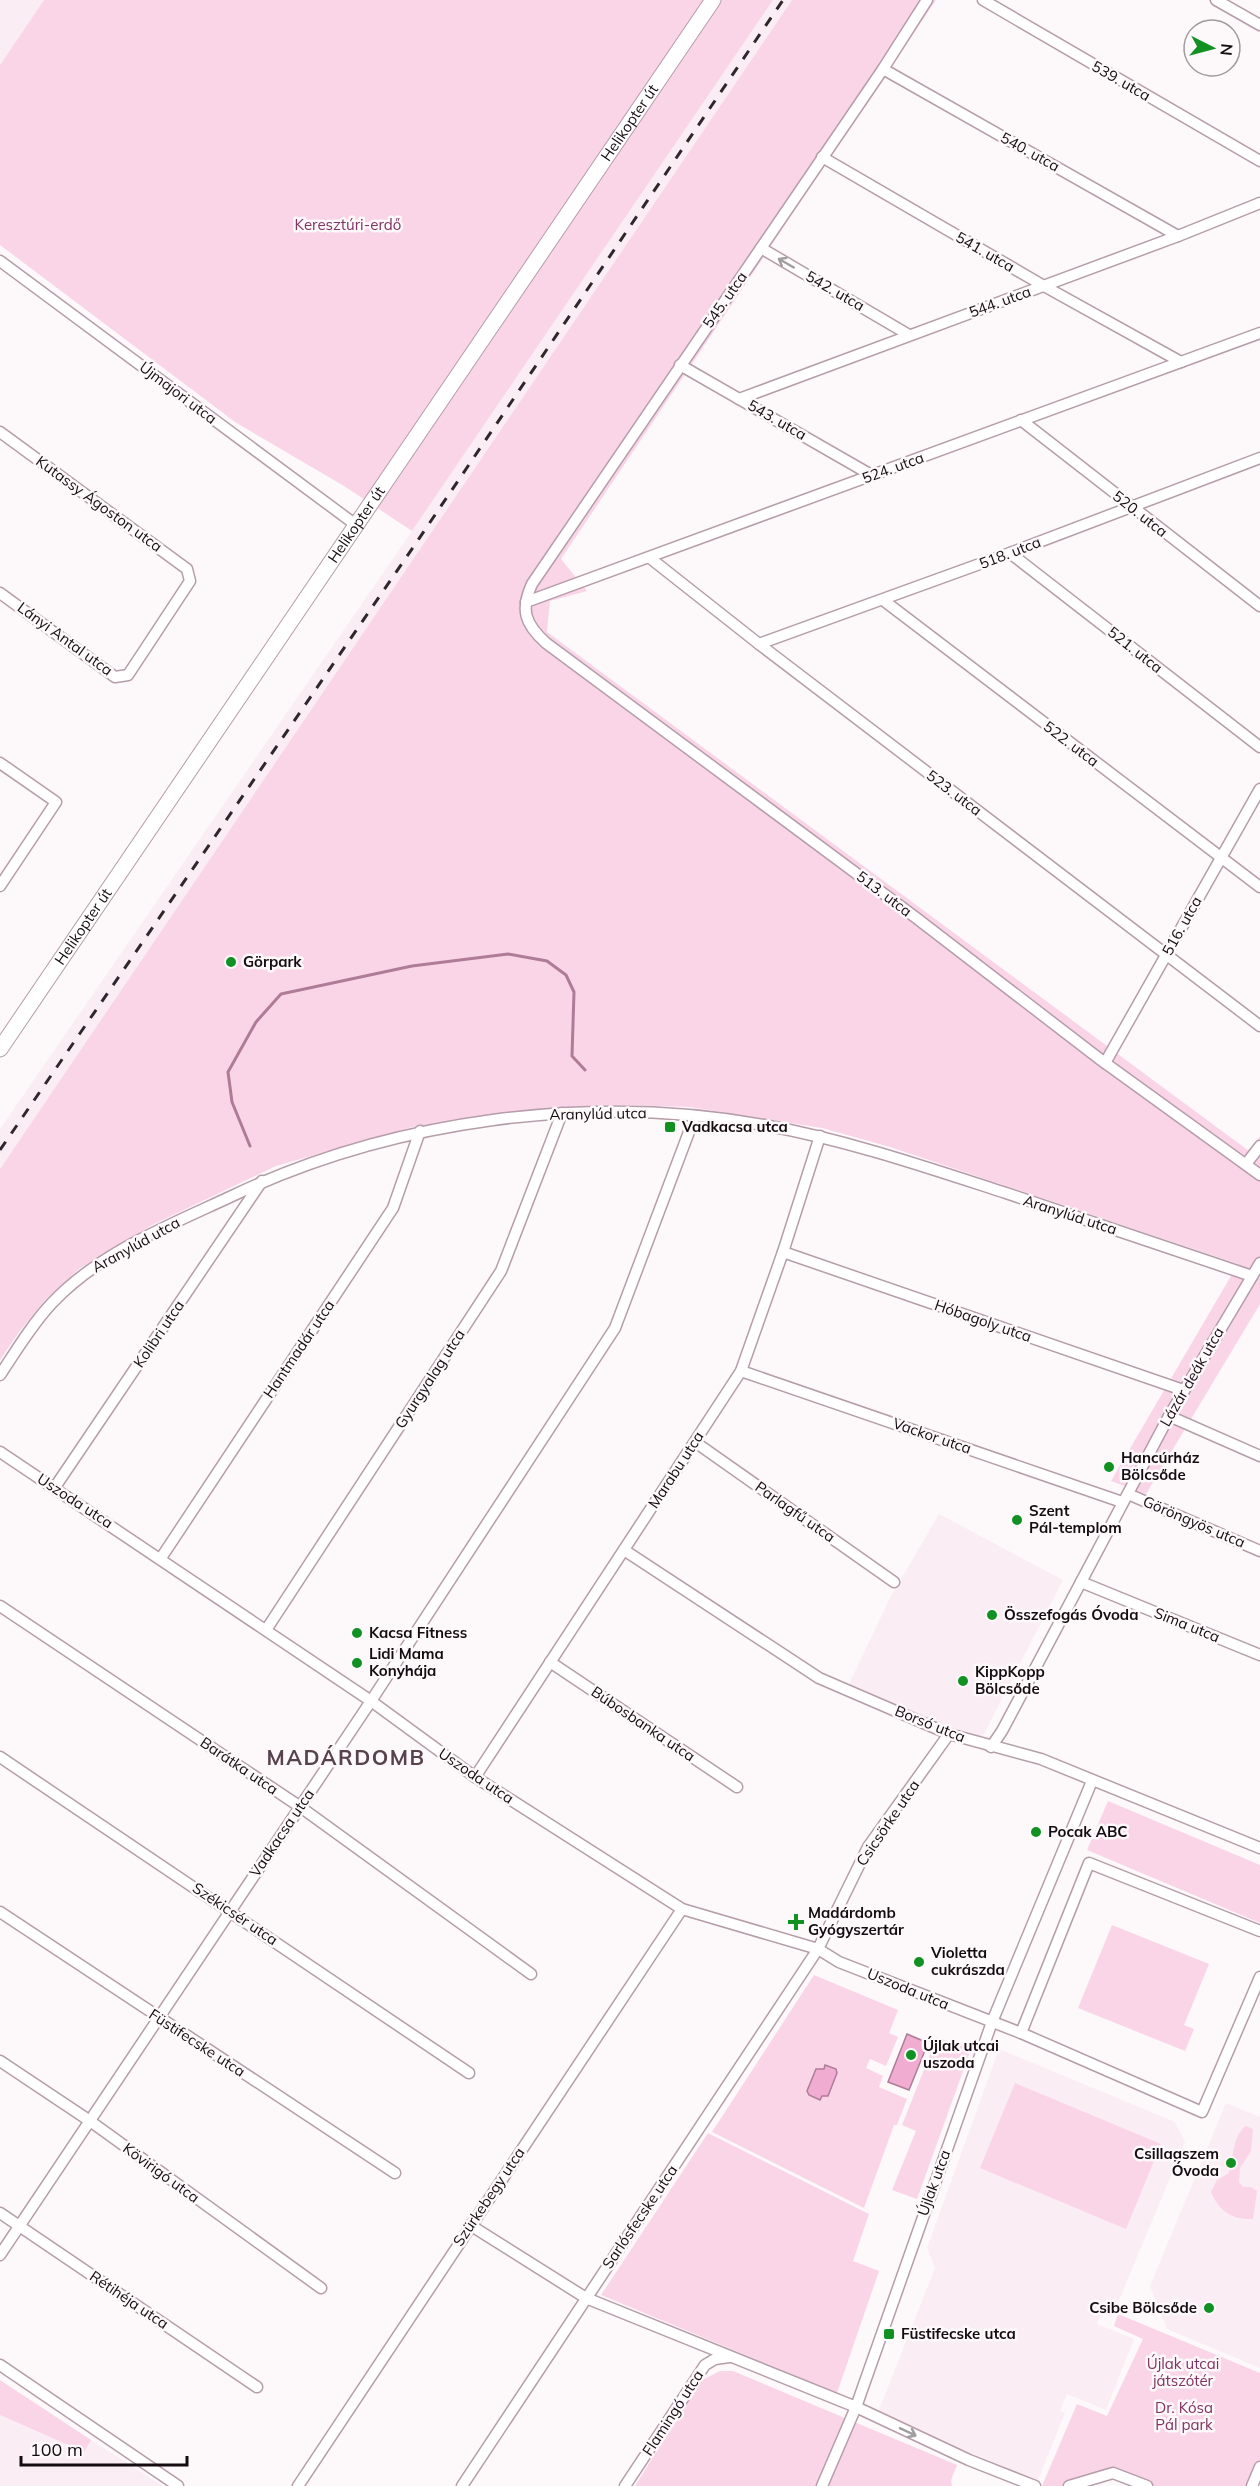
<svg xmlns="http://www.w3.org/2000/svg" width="1260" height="2486" viewBox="0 0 1260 2486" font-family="Mulish,sans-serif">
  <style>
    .built { fill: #fbedf4 }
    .green { fill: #fad5e8 }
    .water { fill: #f1acd1; stroke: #af7c97; stroke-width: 1.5 }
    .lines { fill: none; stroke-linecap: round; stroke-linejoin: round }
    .stream { stroke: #af7c97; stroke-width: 3 }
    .street-casing { stroke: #b59da9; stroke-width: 13 }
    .secondary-casing { stroke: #b59da9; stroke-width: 17 }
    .street { stroke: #fff; stroke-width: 10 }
    .secondary { stroke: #fff; stroke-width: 15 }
    .rail { stroke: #2f272c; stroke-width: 3; stroke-dasharray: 10 10; stroke-linecap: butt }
    .oneway { stroke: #a19ea0 }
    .poi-dot { fill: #109122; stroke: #fdf8fa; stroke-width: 2 }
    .labels { text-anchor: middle; stroke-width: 5; stroke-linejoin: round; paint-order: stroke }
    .street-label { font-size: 15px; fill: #150c11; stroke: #fdf8fa }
    .park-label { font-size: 15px; fill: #813262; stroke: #fdf8fa }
    .poi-label { font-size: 15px; font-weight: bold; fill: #150c11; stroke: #fdf8fa; text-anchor: start }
    .district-label { font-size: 21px; font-weight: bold; letter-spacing: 1.5px; fill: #57424d; stroke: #fdf8fa }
  </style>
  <rect width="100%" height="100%" fill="#fdf8fa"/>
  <g class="built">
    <polygon points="0,0 44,0 0,65"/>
    <polygon points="773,0 792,0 0,1169 0,1129 412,531"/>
    <polygon points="939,1514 1063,1580 982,1738 951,1728 849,1684 890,1598"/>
    <polygon points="999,2049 1175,2122 1185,2142 1120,2298 1112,2310 1104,2307 1097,2324 1134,2339 1106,2410 1067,2394 1060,2411 1065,2413 1038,2480 877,2415 935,2268 927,2248"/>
    <polygon points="1226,2103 1260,2117 1260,2368 1167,2329 1150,2286"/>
    <polygon points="0,2415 83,2452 91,2440 163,2486 0,2486"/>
  </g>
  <g class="green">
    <polygon points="44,0 773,0 412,531 344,486 235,422 0,245 0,65"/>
    <polygon points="792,0 936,0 561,559 587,591 550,601 547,632 1249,1151 1260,1136 1260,1304 1146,1494 1111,1481 1238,1264 890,1147 822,1128 690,1107 621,1105 553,1108 416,1126 276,1166 152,1225 79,1269 46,1299 19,1332 0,1360 0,1169"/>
    <polygon points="1108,1801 1260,1865 1260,1923 1087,1850"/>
    <polygon points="1112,1925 1209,1964 1184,2025 1194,2029 1185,2051 1078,2008"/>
    <polygon points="814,1975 898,2010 889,2033 898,2037 886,2066 870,2059 866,2068 883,2076 879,2087 907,2099 897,2125 894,2125 864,2208 712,2132"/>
    <polygon points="937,2037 971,2049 917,2199 892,2190 916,2131 902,2125"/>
    <polygon points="1015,2083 1161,2144 1126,2229 980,2168"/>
    <path d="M1246 2126 1253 2129 1251 2151 1240 2168 1239 2182 1243 2187H1251L1257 2191 1253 2219C1232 2220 1219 2211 1211 2192L1217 2180 1229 2173C1233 2158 1233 2135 1246 2126Z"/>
    <polygon points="708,2133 869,2214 853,2261 879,2271 837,2393 601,2295"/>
    <polygon points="1118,2314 1260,2373 1260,2467 1252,2486 1147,2486 1113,2473 1069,2486 1042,2486 1077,2404 1107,2416 1143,2339 1114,2326"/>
    <polygon points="720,2371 733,2371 957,2465 951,2480 952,2486 635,2486 700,2381"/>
    <polygon points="0,2380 91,2440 84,2452 0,2415"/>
  </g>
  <g class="water">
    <polygon points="907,2034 928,2043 909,2090 888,2082"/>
    <polygon points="825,2065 836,2069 837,2073 828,2096 822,2096 820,2100 809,2095 807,2091 816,2069 824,2069"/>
  </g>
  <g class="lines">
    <polyline class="stream" points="250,1146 232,1102 228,1072 256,1022 281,994 412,966 508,954 547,961 566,975 574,992 572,1056 585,1070"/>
    <g class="street-casing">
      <g id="street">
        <path d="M927 0 883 69 532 584C520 610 525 624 546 643L915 917 1101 1060 1260 1175"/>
        <polyline points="983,0 1260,161"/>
        <polyline points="1216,0 1260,25"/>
        <polyline points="883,69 1178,236"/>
        <polyline points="822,157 1044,286 1181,362"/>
        <polyline points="761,248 909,335"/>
        <polyline points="0,261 356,525"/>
        <polyline points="680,365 873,476"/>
        <polyline points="739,399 1178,236 1260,203"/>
        <polyline points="1021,420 1260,606"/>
        <polyline points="0,432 187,569 190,581 128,675 115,677 0,593"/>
        <polyline points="1010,553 1260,747"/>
        <polyline points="650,558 759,644 1260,1026"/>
        <polyline points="883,600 1260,887"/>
        <polyline points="526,602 1260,333"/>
        <polyline points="759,644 1010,553 1260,458"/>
        <polyline points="0,763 56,802 0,886"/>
        <polyline points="1105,1063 1260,789"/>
        <polyline points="1246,1164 1260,1146"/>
        <polyline points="783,1252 1183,1390"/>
        <polyline points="741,1371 1122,1502"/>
        <path d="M0 1375C16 1351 32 1324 52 1303 100 1252 170 1225 232 1196 392 1120 590 1093 764 1125 847 1140 926 1167 1006 1193 1088 1221 1170 1248 1252 1276"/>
        <polyline points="1169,1416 1260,1456"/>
        <polyline points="695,1442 894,1582"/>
        <polyline points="0,1452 371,1701 475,1777 682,1909 818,1949 839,1962 1021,2033 1202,2112 1260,1977"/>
        <polyline points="55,1487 262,1181"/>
        <polyline points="1128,1494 1260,1551"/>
        <polyline points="624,1550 819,1678 949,1734 1041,1759 1260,1848"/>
        <polyline points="161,1558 393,1208 420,1131"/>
        <polyline points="1081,1582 1260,1655"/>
        <polyline points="0,1606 299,1806 531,1974"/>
        <polyline points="266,1630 501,1271 562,1113"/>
        <polyline points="550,1662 737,1787"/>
        <polyline points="991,1747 1002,1731 1169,1416 1260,1263"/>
        <polyline points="0,1757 469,2073"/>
        <polyline points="475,1777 741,1371 783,1252 820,1136"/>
        <polyline points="0,1912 395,2173"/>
        <polyline points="1021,2033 1089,1863 1260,1931"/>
        <polyline points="0,2061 90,2121 321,2288"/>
        <polyline points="0,2213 257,2387"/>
        <polyline points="470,2225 586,2298 856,2407 969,2460 1035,2486"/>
        <polyline points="0,2255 371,1701 615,1328 695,1116"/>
        <polyline points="0,2365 178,2486"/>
        <polyline points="298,2486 682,1909"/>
        <polyline points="462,2486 818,1949 868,1847 949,1734"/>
        <polyline points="625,2486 705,2365 715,2359 729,2357"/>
        <polyline points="822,2486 856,2407 992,2022 1092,1781"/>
        <polyline points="1069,2486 1113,2473 1147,2486"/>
        <polyline points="1252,2486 1260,2467"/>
      </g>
    </g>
    <g class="secondary-casing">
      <g id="secondary">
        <path id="s1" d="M0 1049 713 0"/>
      </g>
    </g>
    <use href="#street" class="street"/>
    <use href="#secondary" class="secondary"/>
    <polyline class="rail" points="0,1150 414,546 783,0"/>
  </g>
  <defs><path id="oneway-shaft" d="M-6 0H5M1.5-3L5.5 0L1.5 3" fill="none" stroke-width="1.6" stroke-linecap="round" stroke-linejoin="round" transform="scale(1.5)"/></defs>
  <g class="oneway">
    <use href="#oneway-shaft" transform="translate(786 263) rotate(-150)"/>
    <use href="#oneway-shaft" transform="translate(908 2432) rotate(25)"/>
  </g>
  <g class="poi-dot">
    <circle cx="231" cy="962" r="6"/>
    <rect x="664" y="1121" width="12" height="12" rx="3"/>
    <circle cx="1109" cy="1467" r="6"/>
    <circle cx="1017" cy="1520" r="6"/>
    <circle cx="992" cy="1615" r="6"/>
    <circle cx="357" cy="1633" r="6"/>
    <circle cx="357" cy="1663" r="6"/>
    <circle cx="963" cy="1681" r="6"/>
    <circle cx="1036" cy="1832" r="6"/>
    <path d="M793 1913h6v6h6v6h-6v6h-6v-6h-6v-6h6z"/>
    <circle cx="919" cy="1962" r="6"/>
    <circle cx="911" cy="2055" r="6"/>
    <circle cx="1231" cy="2163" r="6"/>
    <circle cx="1209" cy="2308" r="6"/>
    <rect x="883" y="2328" width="12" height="12" rx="3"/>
  </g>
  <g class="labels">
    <g class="street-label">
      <text transform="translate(1121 81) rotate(30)" y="5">539. utca</text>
      <text dy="5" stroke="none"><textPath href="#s1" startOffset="1120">Helikopter út</textPath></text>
      <text transform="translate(1030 152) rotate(29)" y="5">540. utca</text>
      <text transform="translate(985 252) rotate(30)" y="5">541. utca</text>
      <text transform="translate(835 291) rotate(30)" y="5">542. utca</text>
      <text transform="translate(725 300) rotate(-55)" y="5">545. utca</text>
      <text transform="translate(1000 302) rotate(-20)" y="5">544. utca</text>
      <text transform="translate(178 393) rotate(37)" y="5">Újmajori utca</text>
      <text transform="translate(777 420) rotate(30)" y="5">543. utca</text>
      <text transform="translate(893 468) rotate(-20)" y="5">524. utca</text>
      <text transform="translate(99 504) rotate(36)" y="5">Kutassy Ágoston utca</text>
      <text transform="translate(1140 514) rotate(38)" y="5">520. utca</text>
      <text dy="5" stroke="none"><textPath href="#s1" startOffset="634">Helikopter út</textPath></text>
      <text transform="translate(1010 553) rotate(-21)" y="5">518. utca</text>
      <text transform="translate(65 639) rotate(36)" y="5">Lányi Antal utca</text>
      <text transform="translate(1135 650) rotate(38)" y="5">521. utca</text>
      <text transform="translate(1071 744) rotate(37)" y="5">522. utca</text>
      <text transform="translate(954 793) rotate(37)" y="5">523. utca</text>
      <text transform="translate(884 894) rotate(37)" y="5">513. utca</text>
      <text dy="5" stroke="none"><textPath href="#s1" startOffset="148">Helikopter út</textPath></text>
      <text transform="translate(1182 926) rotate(-61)" y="5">516. utca</text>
      <text transform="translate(598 1114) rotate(-1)" y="5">Aranylúd utca</text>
      <text transform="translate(1070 1215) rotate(18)" y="5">Aranylúd utca</text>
      <text transform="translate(136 1245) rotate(-29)" y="5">Aranylúd utca</text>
      <text transform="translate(983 1321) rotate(19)" y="5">Hóbagoly utca</text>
      <text transform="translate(159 1334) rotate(-56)" y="5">Kolibri utca</text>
      <text transform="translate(299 1349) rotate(-56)" y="5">Hantmadár utca</text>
      <text transform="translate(1192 1377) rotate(-60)" y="5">Lázár deák utca</text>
      <text transform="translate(430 1379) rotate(-57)" y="5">Gyurgyalag utca</text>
      <text transform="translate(932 1436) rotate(19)" y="5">Vackor utca</text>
      <text transform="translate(676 1470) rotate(-57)" y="5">Marabu utca</text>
      <text transform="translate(75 1501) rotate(33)" y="5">Uszoda utca</text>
      <text transform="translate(795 1512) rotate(35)" y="5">Parlagfű utca</text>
      <text transform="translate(1194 1522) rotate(23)" y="5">Göröngyös utca</text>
      <text transform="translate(1187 1625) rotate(22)" y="5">Sima utca</text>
      <text transform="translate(643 1724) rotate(34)" y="5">Búbosbanka utca</text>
      <text transform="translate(930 1724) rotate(22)" y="5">Borsó utca</text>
      <text transform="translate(239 1766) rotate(34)" y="5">Barátka utca</text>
      <text transform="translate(476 1776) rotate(34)" y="5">Uszoda utca</text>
      <text transform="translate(888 1823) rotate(-56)" y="5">Csicsörke utca</text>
      <text transform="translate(282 1833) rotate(-56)" y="5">Vadkacsa utca</text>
      <text transform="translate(235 1914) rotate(34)" y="5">Székicsér utca</text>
      <text transform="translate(908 1989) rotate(22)" y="5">Uszoda utca</text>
      <text transform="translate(197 2043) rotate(33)" y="5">Füstifecske utca</text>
      <text transform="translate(161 2173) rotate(36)" y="5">Kövirigó utca</text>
      <text transform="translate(934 2183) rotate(-70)" y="5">Újlak utca</text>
      <text transform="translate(489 2197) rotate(-56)" y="5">Szürkebegy utca</text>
      <text transform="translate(640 2217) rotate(-56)" y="5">Sarlósfecske utca</text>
      <text transform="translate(129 2300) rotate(34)" y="5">Rétihéja utca</text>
      <text transform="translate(673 2413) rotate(-57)" y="5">Flamingó utca</text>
    </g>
    <g class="park-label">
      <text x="348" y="230">Keresztúri-erdő</text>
      <text x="1183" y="2369">Újlak utcai<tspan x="1183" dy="17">játszótér</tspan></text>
      <text x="1184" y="2413">Dr. Kósa<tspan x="1184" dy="17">Pál park</tspan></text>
    </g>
    <g class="poi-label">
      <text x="243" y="967">Görpark</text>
      <text x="682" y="1132">Vadkacsa utca</text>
      <text x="1121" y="1463">Hancúrház<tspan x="1121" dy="17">Bölcsőde</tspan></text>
      <text x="1029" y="1516">Szent<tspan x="1029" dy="17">Pál-templom</tspan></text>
      <text x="1004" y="1620">Összefogás Óvoda</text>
      <text x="369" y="1638">Kacsa Fitness</text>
      <text x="369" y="1659">Lidi Mama<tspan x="369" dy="17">Konyhája</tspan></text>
      <text x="975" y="1677">KippKopp<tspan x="975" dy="17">Bölcsőde</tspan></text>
      <text x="1048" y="1837">Pocak ABC</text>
      <text x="808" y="1918">Madárdomb<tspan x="808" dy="17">Gyógyszertár</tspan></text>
      <text x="931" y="1958">Violetta<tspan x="931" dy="17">cukrászda</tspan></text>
      <text x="923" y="2051">Újlak utcai<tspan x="923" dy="17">uszoda</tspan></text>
      <text x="1219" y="2159" text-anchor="end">Csillagszem<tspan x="1219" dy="17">Óvoda</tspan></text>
      <text x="1197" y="2313" text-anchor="end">Csibe Bölcsőde</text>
      <text x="901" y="2339">Füstifecske utca</text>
    </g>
    <g class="district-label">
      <text x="346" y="1765">MADÁRDOMB</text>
    </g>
  </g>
  <g transform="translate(1212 48) rotate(96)"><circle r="28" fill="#fdf8fa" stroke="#a09a9d" stroke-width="1.5"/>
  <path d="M0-4.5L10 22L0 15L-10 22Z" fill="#109122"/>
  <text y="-9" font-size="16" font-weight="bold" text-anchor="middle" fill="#150c11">N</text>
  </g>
  <path d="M21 2456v9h166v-9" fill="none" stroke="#150c11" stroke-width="3"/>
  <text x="30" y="2456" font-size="18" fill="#150c11" stroke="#fdf8fa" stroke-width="4.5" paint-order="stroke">100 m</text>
</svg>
